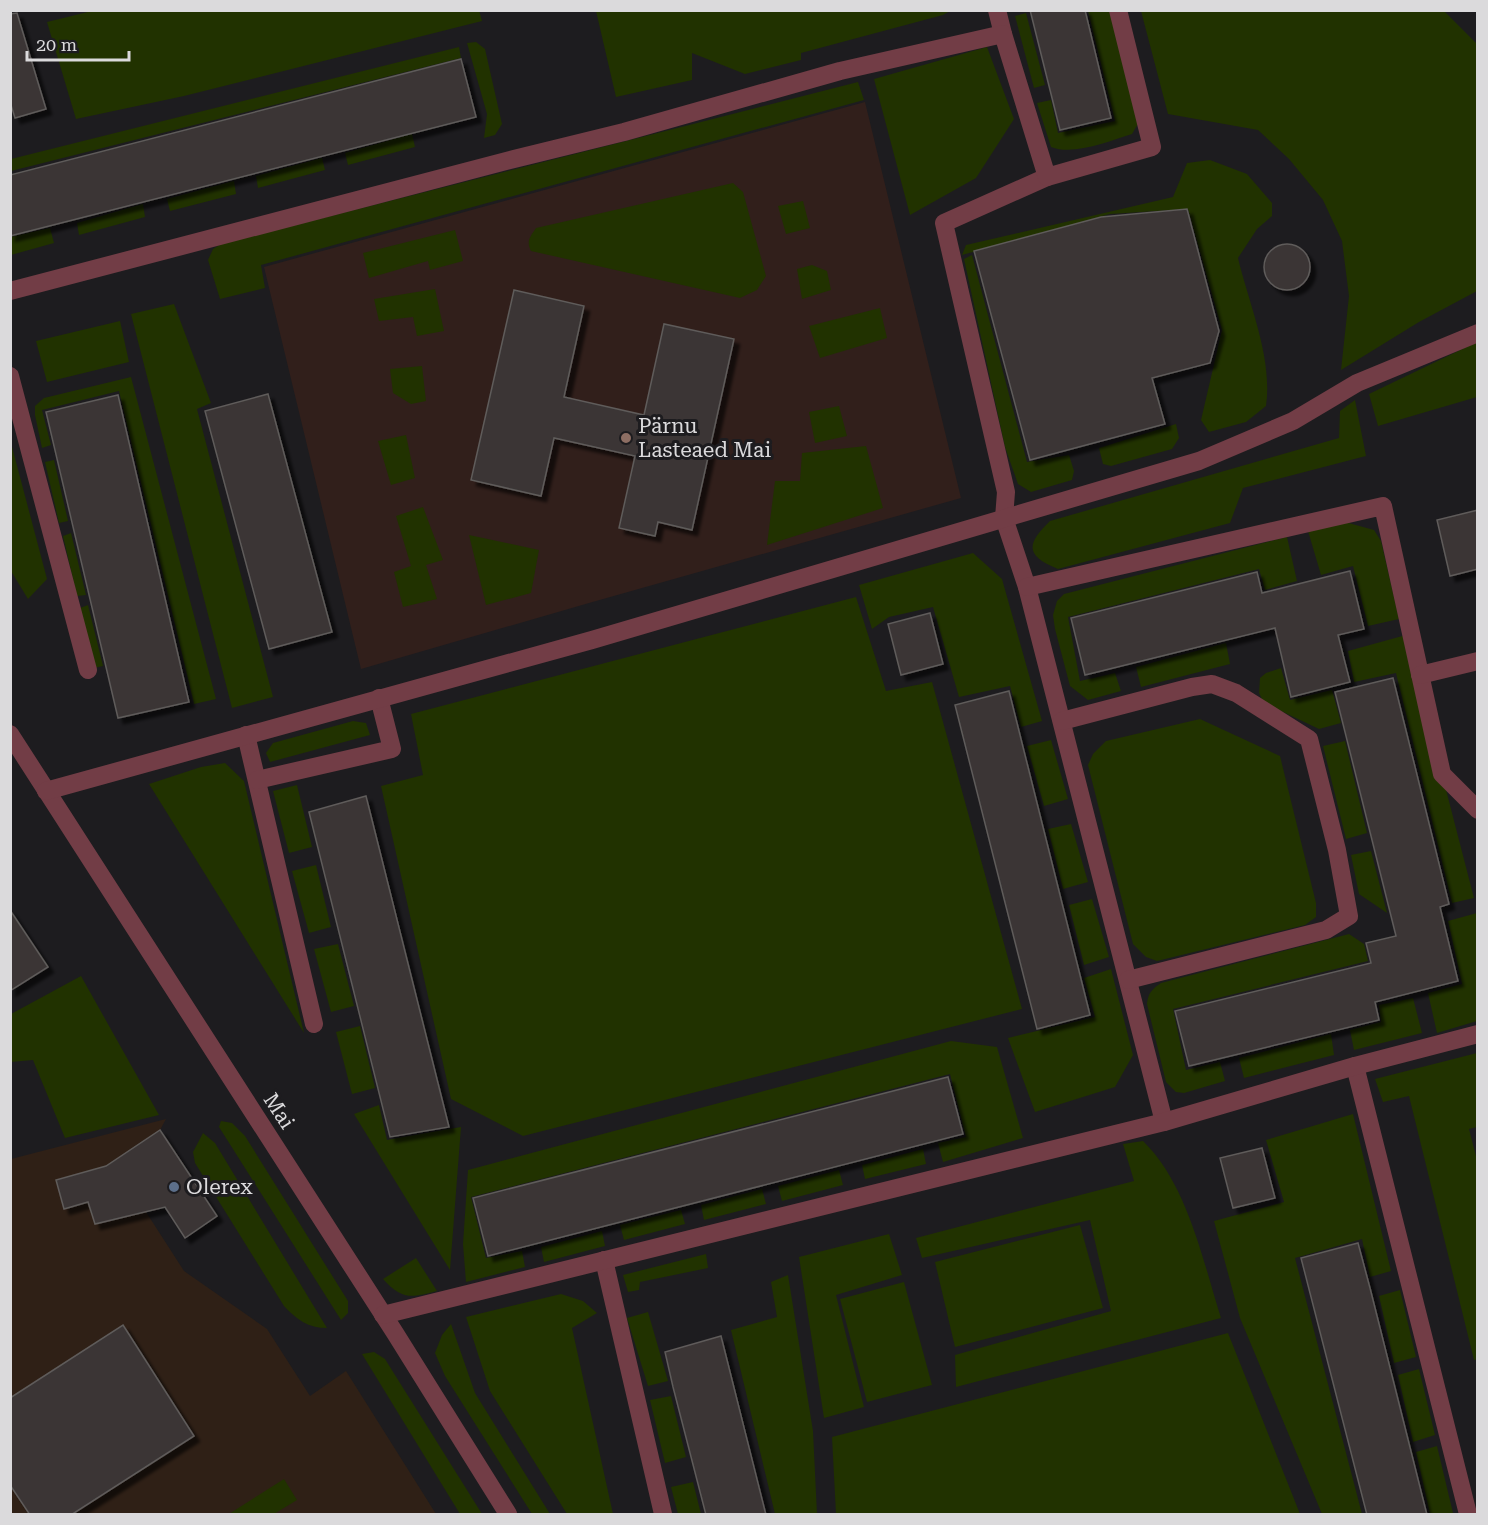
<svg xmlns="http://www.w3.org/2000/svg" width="1488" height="1525" viewBox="0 0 1488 1525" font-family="'Roboto Serif',serif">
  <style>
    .industrial { fill: #2f2016 }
    .education { fill: #311f1b }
    .green { fill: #213200 }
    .building { fill: #3a3636; stroke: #5f5b5a; stroke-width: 1.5; filter: url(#shadow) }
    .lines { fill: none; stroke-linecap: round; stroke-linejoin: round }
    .minor { stroke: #723d46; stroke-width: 18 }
    .education-dot { fill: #8d6e63; stroke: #1d1c1f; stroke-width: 2 }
    .service-dot { fill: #5c6f8a; stroke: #1d1c1f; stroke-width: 2 }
    .labels { text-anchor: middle; stroke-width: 6; stroke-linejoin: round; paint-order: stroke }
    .poi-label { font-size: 21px; fill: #dbdadc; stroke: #1d1c1f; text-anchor: start }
    .street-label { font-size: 21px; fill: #dbdadc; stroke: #1d1c1f }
  </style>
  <defs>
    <filter id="shadow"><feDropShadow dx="5.5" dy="5.5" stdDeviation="1.5" flood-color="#0009"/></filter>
  </defs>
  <rect width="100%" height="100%" fill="#1d1c1f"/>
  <polygon class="industrial" points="166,1119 160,1130 131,1159 146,1212 184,1271 267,1329 310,1396 346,1371 436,1514 11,1514 11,1159"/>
  <polygon class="education" points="865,102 961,498 589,603 361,669 264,267"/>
  <g class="green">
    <polygon points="96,10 479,10 482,21 184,96 76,119 47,22"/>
    <polygon points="596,11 596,10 950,11 943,15 801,53 801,60 745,74 692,53 692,80 616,97"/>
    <path d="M1088 11H1110L1139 122 1132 134C1109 141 1074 156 1051 147L1037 103 1051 100 1058 133 1115 121Z"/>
    <polygon points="1141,11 1444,11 1477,44 1477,291 1419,322 1341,370 1349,296 1342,241 1323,200 1289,159 1258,130 1168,114"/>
    <polygon points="1026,13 1045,85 1034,88 1015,16"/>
    <polygon points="476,42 485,49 502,124 495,135 484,138 487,114 467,43"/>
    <polygon points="459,47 461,58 11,171 11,159"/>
    <polygon points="987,47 1014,119 976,178 910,215 874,79"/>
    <polygon points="858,82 864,100 261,265 265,288 220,299 208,260 213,249 221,244"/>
    <polygon points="412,134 415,147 348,165 345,153"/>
    <polygon points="322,158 325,170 258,188 256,176"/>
    <path d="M1210 160 1247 174 1272 203V216L1257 229 1238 258C1249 304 1273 358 1266 406L1246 422 1209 432 1201 420 1222 330 1188 209 1110 214 962 255 966 245 1173 197 1187 163Z"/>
    <polygon points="234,181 236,194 170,211 167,199"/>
    <path d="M733 183 743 192 766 276 757 290 740 298 531 251C526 241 530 237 536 228Z"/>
    <polygon points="803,201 810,228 786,234 778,206"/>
    <polygon points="143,204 145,217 79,235 77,223"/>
    <polygon points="50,228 54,243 11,255 11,237"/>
    <polygon points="455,230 463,261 430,270 428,261 369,278 363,253"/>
    <polygon points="972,255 1027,462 1069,455 1074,471 1072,480 1031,492 1018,484 1005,447 964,259"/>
    <polygon points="812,265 827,271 831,290 802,299 797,269"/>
    <polygon points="435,289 444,331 417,336 413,317 379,321 374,299"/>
    <polygon points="174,304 211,403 197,409 273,697 232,708 131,314"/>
    <polygon points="880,308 887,338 820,358 809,326"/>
    <polygon points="120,321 129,362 47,382 36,341"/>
    <polygon points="1477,342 1477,397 1378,426 1369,394"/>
    <polygon points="422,366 426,401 411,404 393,393 390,369"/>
    <polygon points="131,377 216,699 194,704 119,391 42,410 51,445 42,448 35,415 35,406 44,398"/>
    <path d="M1355 400 1366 456 1243 488 1230 523 1058 569C1025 556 1026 544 1050 521L1339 438 1340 411Z"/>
    <polygon points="839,406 847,436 815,443 809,412"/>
    <polygon points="1176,424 1179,438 1172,449 1111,466 1103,464 1099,448"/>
    <polygon points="406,435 415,478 391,485 378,441"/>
    <polygon points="11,443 47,579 28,599 11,571"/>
    <polygon points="866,446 883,508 767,545 775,481 800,481 802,453"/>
    <polygon points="54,460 68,521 59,523 45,462"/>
    <polygon points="423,507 443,560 426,565 437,599 403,607 394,572 411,566 396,516"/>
    <polygon points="1345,522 1374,530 1381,541 1399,619 1368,626 1353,566 1321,575 1308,531"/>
    <polygon points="71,533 86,595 77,596 63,536"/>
    <polygon points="469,535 539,550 531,593 486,605"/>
    <polygon points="1287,537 1297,581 1265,590 1259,569 1068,617 1080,681 1115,673 1121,691 1088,700 1070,686 1055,629 1053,615 1057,601 1064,594"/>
    <polygon points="973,553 1002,579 1042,721 1021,727 1010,686 959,697 933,607 889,617 872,629 859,585"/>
    <polygon points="856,597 886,691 932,682 1022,1009 523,1136 451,1099 381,786 423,775 411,714"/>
    <polygon points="88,605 103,666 94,668 80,608"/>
    <polygon points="1406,635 1474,898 1452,903 1396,673 1354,682 1348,651"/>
    <polygon points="1226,643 1230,664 1141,687 1136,667"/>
    <polygon points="1281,668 1290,700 1332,690 1341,723 1319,729 1264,703 1259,693 1260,678 1266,673"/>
    <polygon points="1200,719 1280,756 1316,903 1316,917 1305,925 1157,961 1146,957 1133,944 1088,765 1093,754 1106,741"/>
    <polygon points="353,721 366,723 370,735 270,762 266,753 273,743"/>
    <polygon points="1051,740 1068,799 1044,806 1027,746"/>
    <polygon points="1345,741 1367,833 1346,839 1323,746"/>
    <polygon points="225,763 244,781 304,1033 149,784 201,767"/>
    <polygon points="297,785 312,847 289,853 273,791"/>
    <polygon points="1071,824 1088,882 1063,889 1048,829"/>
    <polygon points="1371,851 1387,913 1359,894 1351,855"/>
    <polygon points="316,865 331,927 309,933 292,871"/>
    <polygon points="1092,899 1109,957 1084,965 1069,905"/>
    <polygon points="1477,913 1477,1021 1437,1033 1428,993 1462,984 1448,921"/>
    <path d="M1349 934 1364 944 1368 961 1173 1009 1186 1070 1220 1062 1225 1081 1184 1093 1176 1092 1166 1082 1147 1004C1148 993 1152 989 1161 983Z"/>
    <polygon points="338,944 354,1006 331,1012 314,949"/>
    <polygon points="1111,969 1133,1055 1115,1087 1035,1112 1008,1038 1095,1017 1084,978"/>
    <polygon points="81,976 159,1115 65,1138 33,1060 11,1062 11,1014"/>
    <polygon points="1413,998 1422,1033 1354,1050 1350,1030 1381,1022 1379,1005"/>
    <polygon points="360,1026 375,1088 352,1094 336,1032"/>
    <polygon points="1331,1034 1334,1055 1244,1078 1239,1058"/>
    <polygon points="951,1041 997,1047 1023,1138 943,1162 938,1143 966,1137 950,1074 471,1197 486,1258 522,1251 525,1267 466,1282 463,1244 468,1170"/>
    <polygon points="1477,1053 1477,1127 1469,1129 1478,1164 1478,1359 1474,1360 1409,1096 1383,1102 1375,1079"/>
    <polygon points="379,1105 387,1140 461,1127 450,1270 354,1114"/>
    <polygon points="1353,1114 1391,1271 1370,1277 1362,1239 1295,1258 1362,1514 1322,1514 1240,1318 1214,1221 1284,1202 1266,1140"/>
    <polygon points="221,1121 232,1123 245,1136 348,1301 348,1313 341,1320 219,1127"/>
    <path d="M203 1133 215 1143 327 1328C308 1328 297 1320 284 1306L195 1163 193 1152Z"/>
    <path d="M1143 1141C1187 1183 1203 1261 1221 1318L956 1387 955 1355 1111 1311 1090 1220 922 1258 916 1238 1134 1181 1123 1144Z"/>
    <polygon points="923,1149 926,1164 865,1179 862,1165"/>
    <polygon points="839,1170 843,1185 782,1201 778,1186"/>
    <polygon points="762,1189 766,1204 704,1220 701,1205"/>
    <polygon points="681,1210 685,1224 624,1240 620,1225"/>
    <polygon points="1080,1225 1103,1308 955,1347 935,1262"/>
    <polygon points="602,1231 605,1246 544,1262 541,1247"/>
    <polygon points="889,1234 902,1275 836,1295 864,1407 824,1418 799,1257"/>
    <polygon points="706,1254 708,1268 640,1282 639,1290 628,1292 623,1275"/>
    <path d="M416 1258 437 1291C411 1298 402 1300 383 1279Z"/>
    <polygon points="788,1275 813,1431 817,1514 775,1514 731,1330 777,1317 771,1282"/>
    <polygon points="904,1282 932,1385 867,1402 840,1299"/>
    <polygon points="1400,1290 1416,1357 1394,1363 1379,1296"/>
    <polygon points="561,1294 583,1301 597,1313 572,1328 613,1514 567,1514 490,1391 466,1317"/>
    <polygon points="648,1312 668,1381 648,1386 627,1318"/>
    <polygon points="451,1324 475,1393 550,1514 532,1514 445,1376 435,1353 442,1335"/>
    <polygon points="1228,1333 1300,1514 836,1514 832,1437"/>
    <polygon points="374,1352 385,1359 482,1514 460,1514 362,1354"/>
    <polygon points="1419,1369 1435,1435 1413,1442 1398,1375"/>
    <polygon points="671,1396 686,1457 665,1463 650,1400"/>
    <polygon points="1437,1446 1453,1513 1430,1514 1416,1452"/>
    <polygon points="284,1479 297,1500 274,1514 229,1514"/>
    <polygon points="693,1482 701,1514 678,1514 671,1487"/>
  </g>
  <g class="building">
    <polygon points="1030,10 1085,10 1111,118 1060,130"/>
    <polygon points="17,13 46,109 15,118 10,102 10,14"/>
    <polygon points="461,59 476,117 10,236 10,175"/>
    <polygon points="1187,209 1219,331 1210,363 1152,378 1165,424 1030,460 974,251 1101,217"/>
    <circle cx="1287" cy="267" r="23"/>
    <polygon points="514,290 584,306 564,397 644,415 664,324 734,339 692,530 658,522 655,536 619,528 635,456 554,438 541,496 471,480"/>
    <polygon points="268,394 332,632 269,649 205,411"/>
    <polygon points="118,395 189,702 118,718 46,412"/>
    <polygon points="1478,510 1478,569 1450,576 1437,520"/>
    <polygon points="1350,571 1364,629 1338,635 1350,682 1291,697 1275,628 1085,675 1071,618 1257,572 1262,593"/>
    <polygon points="930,613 943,664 901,675 888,624"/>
    <polygon points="1393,678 1449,904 1440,907 1458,981 1375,1002 1379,1020 1189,1066 1175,1011 1371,963 1366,943 1396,936 1335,692"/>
    <polygon points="1009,691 1090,1015 1037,1029 955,705"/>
    <polygon points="366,796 449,1127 390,1137 309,812"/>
    <polygon points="10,910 48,967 10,991"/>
    <polygon points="948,1077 963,1134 488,1256 473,1198"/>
    <polygon points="160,1130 217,1216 185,1238 165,1207 95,1224 88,1202 64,1209 56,1180 106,1166"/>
    <polygon points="1262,1148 1275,1198 1233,1208 1220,1158"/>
    <polygon points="1358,1243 1370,1288 1427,1515 1367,1515 1301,1258"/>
    <polygon points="123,1325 194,1436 71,1515 30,1515 10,1485 10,1398"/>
    <polygon points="721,1336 766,1515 706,1515 673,1387 665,1352"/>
  </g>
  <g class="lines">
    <g class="minor">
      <polyline points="997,10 1003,34"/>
      <polyline points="1047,177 944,223 1006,492 1004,518 1027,587 1164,1122"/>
      <polyline points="10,291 514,159 624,132 840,71 1003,34 1047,177 1152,147 1118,10"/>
      <polyline points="10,376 88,670"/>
      <polyline points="1027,587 1383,506 1442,774 1478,810"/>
      <polyline points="1420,675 1478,661"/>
      <polyline points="1062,721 1192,687 1212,684 1236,693 1309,739 1337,850 1349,916 1326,930 1128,980"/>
      <polyline points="10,734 395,1333 508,1514"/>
      <polyline points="246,735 314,1024"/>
      <polyline points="257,780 392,749 379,698"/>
      <polyline points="46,791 592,640 1199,461 1293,421 1357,383 1478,333"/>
      <polyline points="1355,1066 1468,1514"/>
      <polyline points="604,1260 663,1514"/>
      <polyline points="383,1315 1164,1122 1355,1066 1478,1034"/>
    </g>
  </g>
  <circle class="education-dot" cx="626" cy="438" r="6"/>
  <circle class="service-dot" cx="174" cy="1187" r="6"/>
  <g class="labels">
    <g class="poi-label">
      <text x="638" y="433">Pärnu<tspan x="638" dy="24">Lasteaed Mai</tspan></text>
      <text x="186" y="1194">Olerex</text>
    </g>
    <g class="street-label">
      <text transform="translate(279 1111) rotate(57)" y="7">Mai</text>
    </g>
  </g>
  <rect width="1488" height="1525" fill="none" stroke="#dbdadc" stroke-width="24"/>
  <path d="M27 51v9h102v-9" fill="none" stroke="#dbdadc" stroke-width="3"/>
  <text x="36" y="51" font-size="18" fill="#dbdadc" stroke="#1d1c1f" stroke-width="4.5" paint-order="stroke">20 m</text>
</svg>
